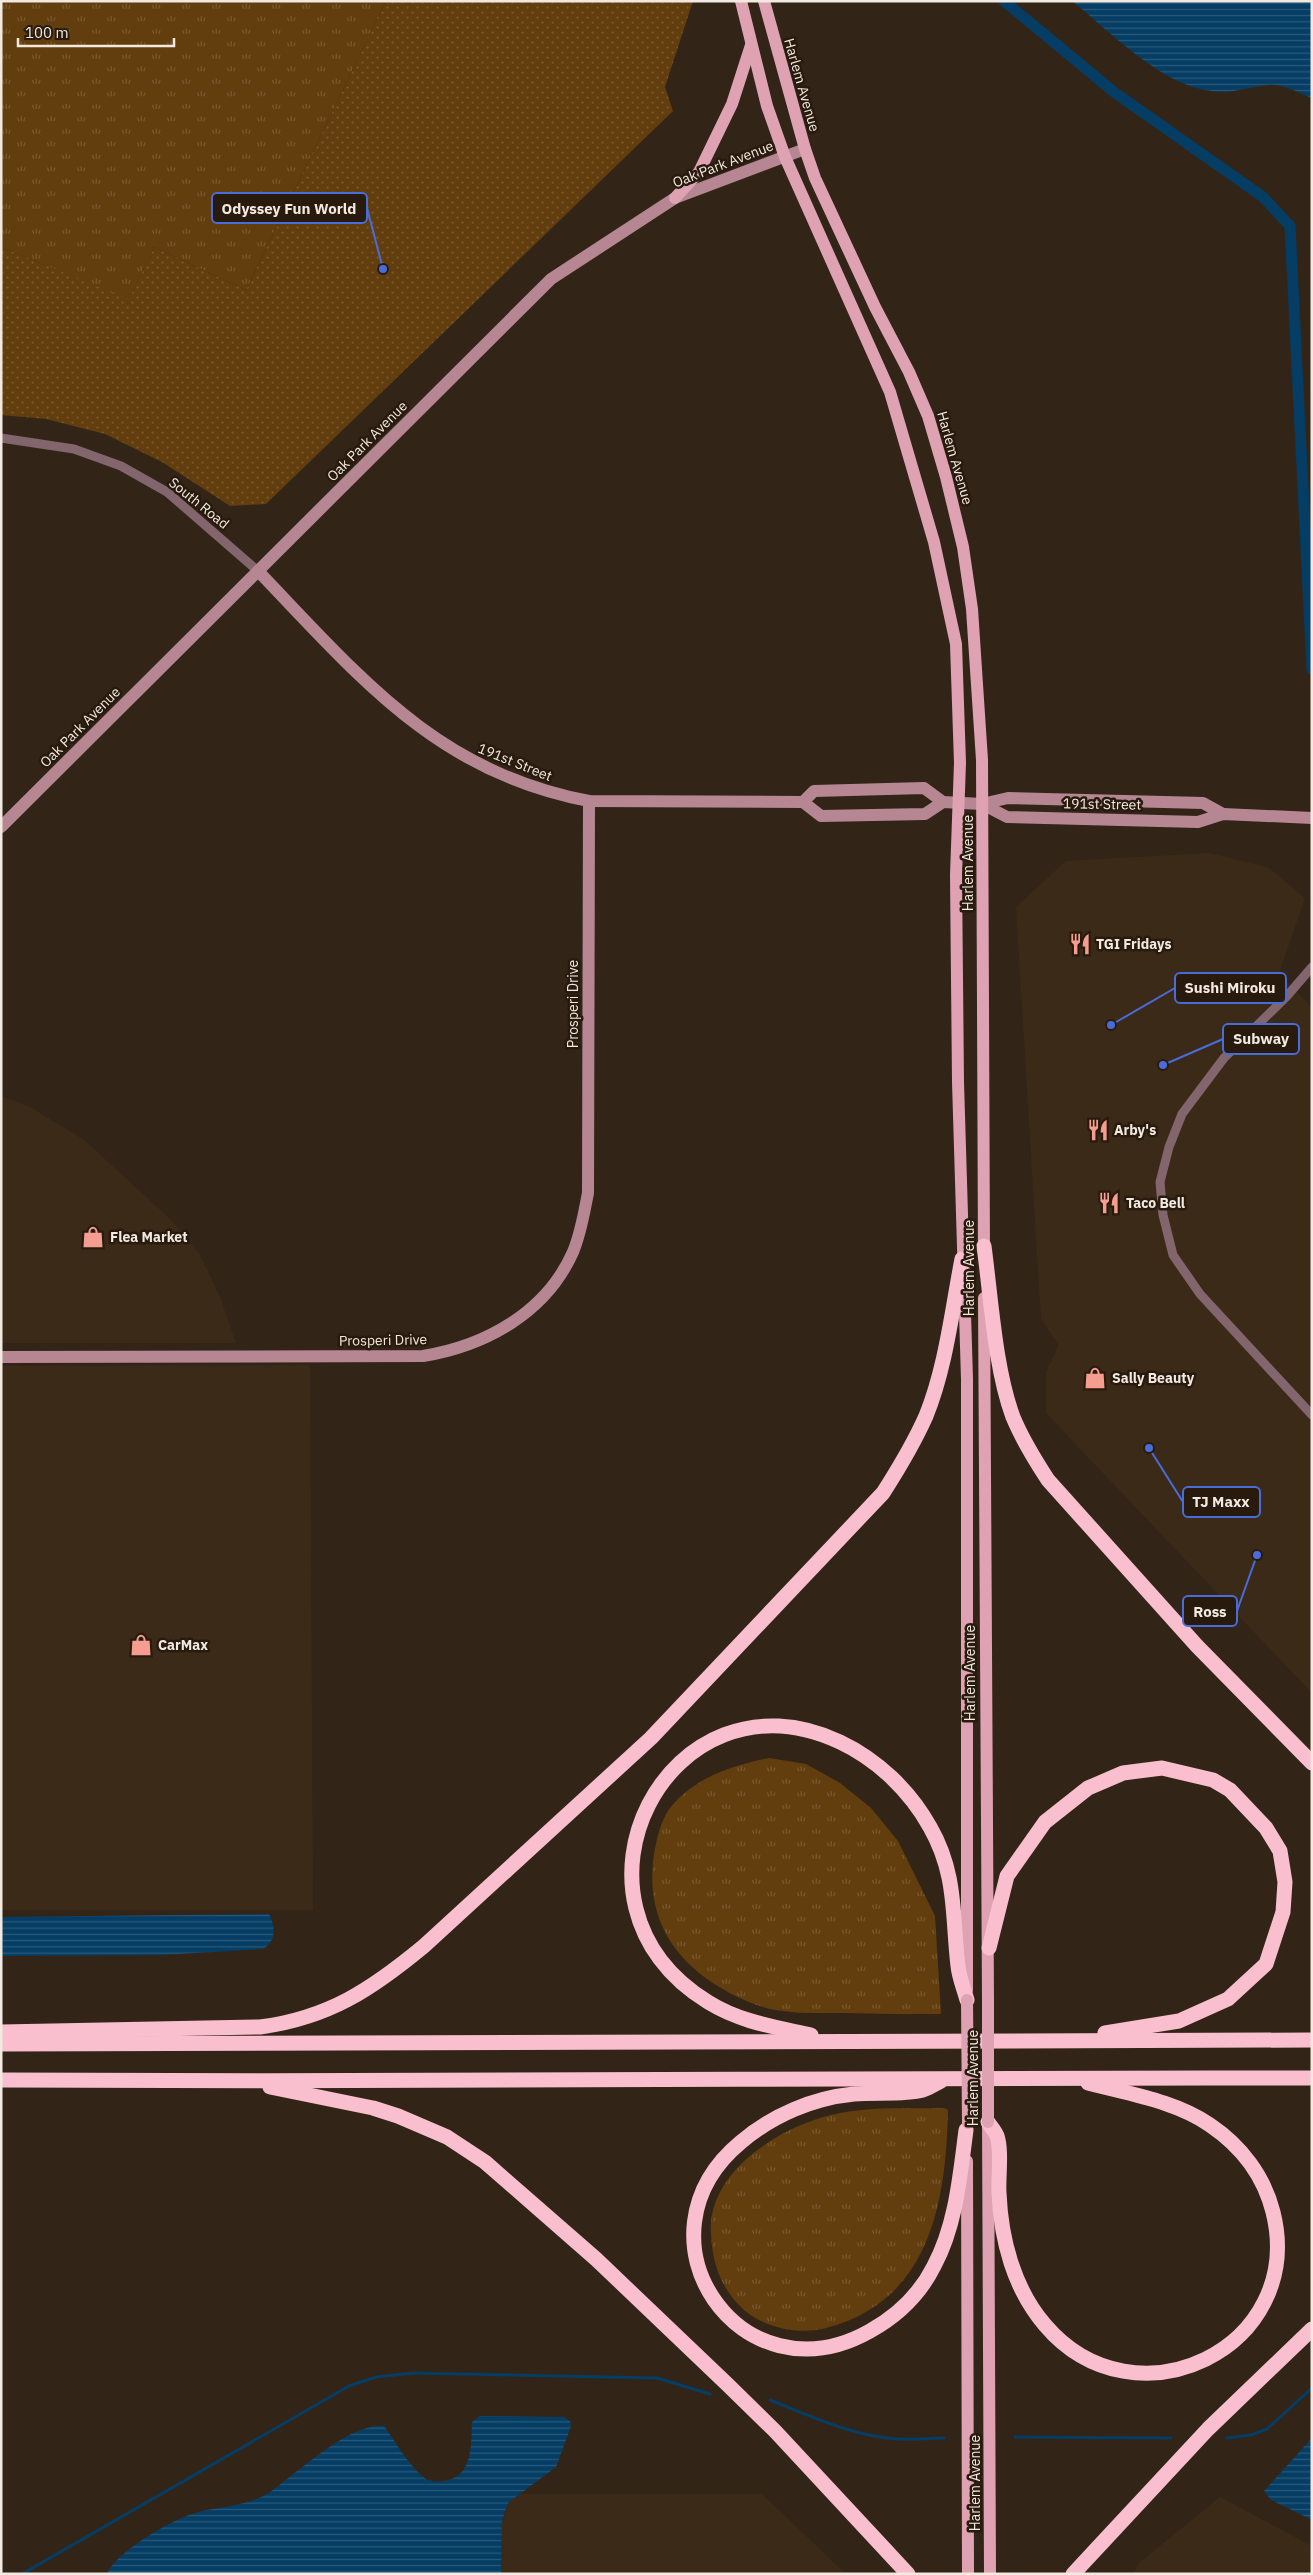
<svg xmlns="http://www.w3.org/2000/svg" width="1313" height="2575" viewBox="0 0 1313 2575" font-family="'IBM Plex Sans',sans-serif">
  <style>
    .built { fill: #3c2a18 }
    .grass { fill: url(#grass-tufts) }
    .park { fill: url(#park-dots) }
    .water { fill: url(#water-rules) }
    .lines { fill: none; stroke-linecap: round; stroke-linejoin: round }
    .stream { stroke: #053d64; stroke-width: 3 }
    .canal { stroke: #053d64; stroke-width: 11 }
    .street { stroke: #83656d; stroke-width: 9 }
    .secondary { stroke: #b68793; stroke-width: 12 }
    .primary { stroke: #dea2b2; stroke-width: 12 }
    .highway { stroke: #f9bfce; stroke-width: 15 }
    .primary-bridge { stroke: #dea2b2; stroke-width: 12 }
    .labels { text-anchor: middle; stroke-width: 5; stroke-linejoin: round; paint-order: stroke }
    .street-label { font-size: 14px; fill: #f2e9e0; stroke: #281b0e }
    .poi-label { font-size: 14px; font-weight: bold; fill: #f2e9e0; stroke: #281b0e; text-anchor: start }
    .leader { fill: none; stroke: #486dda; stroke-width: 2 }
    .callout-dot { fill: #486dda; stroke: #281b0e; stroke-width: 2 }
    .callout { fill: #281b0e; stroke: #486dda; stroke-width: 2 }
    .callout-label { font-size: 15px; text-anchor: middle; font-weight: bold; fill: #f2e9e0 }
  </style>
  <defs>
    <pattern id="grass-tufts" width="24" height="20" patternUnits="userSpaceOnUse" patternTransform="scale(1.25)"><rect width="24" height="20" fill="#623d0d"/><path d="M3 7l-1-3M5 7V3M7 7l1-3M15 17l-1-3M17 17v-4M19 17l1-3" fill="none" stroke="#795930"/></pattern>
    <pattern id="park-dots" width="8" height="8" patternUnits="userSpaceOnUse" patternTransform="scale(1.25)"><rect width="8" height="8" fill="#623d0d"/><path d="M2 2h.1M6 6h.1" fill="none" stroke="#795930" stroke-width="1.8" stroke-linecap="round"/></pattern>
    <pattern id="water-rules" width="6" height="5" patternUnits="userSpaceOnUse" patternTransform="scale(1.25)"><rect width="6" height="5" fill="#053d64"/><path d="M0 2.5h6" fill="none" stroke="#2a597a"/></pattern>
  </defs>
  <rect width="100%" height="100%" fill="#322518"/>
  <g class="built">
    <polygon points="1209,853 1269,868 1305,898 1279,973 1312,1008 1312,1693 1046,1413 1046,1372 1059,1345 1041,1319 1016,907 1066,861"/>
    <polygon points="1,1096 32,1108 84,1140 170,1219 200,1255 220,1297 236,1343 1,1343"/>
    <polygon points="310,1365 313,1910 1,1910 1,1366"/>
    <polygon points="520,2494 762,2494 846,2574 501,2574 502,2522 509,2502"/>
    <polygon points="1220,2497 1312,2546 1312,2574 1133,2574 1139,2563"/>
  </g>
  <g class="grass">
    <polygon points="1,1 386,1 246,290 154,247 129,300 1,247"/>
    <path d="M769 1758 806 1764 840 1783 871 1808 898 1841 935 1916 941 2014C909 2014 878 2014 846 2013 814 2013 779 2015 749 2002 688 1976 646 1932 653 1862 655 1845 660 1821 670 1808 695 1777 732 1766 769 1758Z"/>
    <path d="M944 2108 948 2110C946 2203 930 2301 826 2328 800 2335 765 2328 744 2310 721 2289 712 2263 711 2233 707 2172 780 2127 831 2115 868 2106 907 2109 944 2108Z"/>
  </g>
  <polygon class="park" points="386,1 693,1 665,87 673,111 266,504 230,506 162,462 105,434 46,419 1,415 1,247 129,299 154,247 246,290"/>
  <g class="water">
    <path d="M1072 1H1312V98C1299 93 1282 83 1268 85 1249 87 1232 94 1212 91 1161 86 1111 32 1072 1Z"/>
    <path d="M269 1914C276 1927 276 1942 263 1949L161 1955 1 1956V1917Z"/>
    <path d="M480 2416 564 2417 570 2421 571 2426 556 2467 509 2502 505 2511 502 2522 501 2574H107C116 2552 167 2523 189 2515 216 2505 246 2508 270 2492 299 2472 349 2423 384 2426 395 2441 405 2460 419 2473 425 2480 434 2483 444 2481 473 2477 471 2446 472 2422Z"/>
    <polygon points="1312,2438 1312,2520 1271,2500 1264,2491"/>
  </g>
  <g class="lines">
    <g class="stream">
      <path d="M770 2400C810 2416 855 2437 898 2439 913 2440 929 2438 944 2438"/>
      <polyline points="1015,2437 1171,2438"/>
      <polyline points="1227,2438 1251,2435 1267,2429 1312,2388"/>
      <polyline points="22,2574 349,2386 376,2377 414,2373 657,2378 710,2394"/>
    </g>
    <polyline class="canal" points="1004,1 1114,92 1263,197 1290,226 1312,669"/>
    <g class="street">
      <polyline points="1,438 74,449 121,466 167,492 258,571"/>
      <polyline points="1312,967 1287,996 1224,1058 1182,1114 1169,1147 1160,1182 1163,1215 1173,1255 1200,1294 1312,1415"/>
    </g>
    <g class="secondary">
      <path d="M258 571C359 676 437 773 589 801L803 802 821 816 925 814 943 802"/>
      <polyline points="803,802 814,791 924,788 943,802 982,804 1008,798 1203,803 1223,814"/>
      <polyline points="982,804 1007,817 1198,822 1223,814 1312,818"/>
      <polyline points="1,827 551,279 675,198 805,149"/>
      <path d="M1 1357 423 1356C485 1346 546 1313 573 1252 581 1233 584 1213 588 1193L589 801"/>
    </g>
    <g class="primary">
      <polyline points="741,1 767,106 785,157 890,392 934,542 956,644 960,763 956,875 958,1082 967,1379 967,1990"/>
      <polyline points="764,1 805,149 815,178 875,307 909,372 928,416 946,477 963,547 972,609 982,760 984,1255"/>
      <polyline points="675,198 699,172 732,104 751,45"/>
      <polyline points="984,1298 988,1999"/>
      <polyline points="988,2122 990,2574"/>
      <polyline points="967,2161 968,2574"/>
    </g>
    <g class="highway">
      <path d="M984 1246C991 1298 995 1369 1013 1417 1022 1439 1035 1460 1048 1480L1197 1646 1312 1763"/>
      <polyline points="989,1948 1007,1876 1045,1822 1088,1788 1123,1773 1162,1768 1213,1780 1230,1790 1266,1828 1280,1851 1285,1882 1283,1912 1266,1964 1228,1999 1179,2021 1105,2033"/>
      <path d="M1 2032 260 2027C329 2018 372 1989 424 1946L651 1738 883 1493C899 1468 914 1443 926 1416 946 1367 952 1310 962 1259"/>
      <path d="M811 2035C775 2027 740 2022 708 2002 545 1902 669 1662 840 1742 878 1760 910 1791 930 1827 957 1874 952 1915 958 1966 959 1977 964 1989 967 2000"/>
      <polyline points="1,2044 1312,2040"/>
      <path d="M1 2080C438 2083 875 2077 1312 2078"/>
      <path d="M941 2081C935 2084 929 2088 923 2090 904 2095 875 2092 854 2094 813 2098 773 2115 741 2142 626 2237 741 2404 870 2331 897 2316 920 2294 934 2266 956 2225 960 2176 966 2130"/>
      <polyline points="270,2087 373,2108 398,2116 447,2137 485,2162 596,2259 728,2385 775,2431 908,2574"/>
      <path d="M988 2122C991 2127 995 2131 997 2136 1002 2150 998 2178 999 2193 1001 2240 1014 2289 1045 2325 1135 2431 1307 2348 1273 2212 1264 2176 1241 2146 1210 2125 1175 2101 1129 2094 1088 2083"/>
      <polyline points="1073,2574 1208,2429 1312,2329"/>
    </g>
    <g class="primary-bridge">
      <polyline points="988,1999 988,2122"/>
      <polyline points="967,2000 968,2123"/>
    </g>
  </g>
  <defs>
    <g id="restaurant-bare" transform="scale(1.725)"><path d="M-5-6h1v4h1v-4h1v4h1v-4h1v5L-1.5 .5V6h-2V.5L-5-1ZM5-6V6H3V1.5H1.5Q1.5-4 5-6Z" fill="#f59d8e" stroke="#281b0e" stroke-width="2.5" paint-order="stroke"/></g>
    <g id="shop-bare" transform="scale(1.725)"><path d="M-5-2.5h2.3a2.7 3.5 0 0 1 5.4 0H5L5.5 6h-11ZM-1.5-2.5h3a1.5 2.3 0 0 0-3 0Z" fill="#f59d8e" stroke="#281b0e" stroke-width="2.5" paint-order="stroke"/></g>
  </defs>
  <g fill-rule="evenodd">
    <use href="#restaurant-bare" x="1080" y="944"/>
    <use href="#restaurant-bare" x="1098" y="1130"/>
    <use href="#restaurant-bare" x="1109" y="1203"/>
    <use href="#shop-bare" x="93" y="1237"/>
    <use href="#shop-bare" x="1095" y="1378"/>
    <use href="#shop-bare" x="141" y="1645"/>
  </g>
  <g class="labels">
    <g class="street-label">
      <text transform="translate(802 85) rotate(74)" y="5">Harlem Avenue</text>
      <text transform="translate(723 164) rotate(-21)" y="5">Oak Park Avenue</text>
      <text transform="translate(367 441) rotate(-45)" y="5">Oak Park Avenue</text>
      <text transform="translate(955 458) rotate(74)" y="5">Harlem Avenue</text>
      <text transform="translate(199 503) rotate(39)" y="5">South Road</text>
      <text transform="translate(80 727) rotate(-45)" y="5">Oak Park Avenue</text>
      <text transform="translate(515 762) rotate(22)" y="5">191st Street</text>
      <text transform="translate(1102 804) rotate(1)" y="5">191st Street</text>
      <text transform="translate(968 863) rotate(-90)" y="5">Harlem Avenue</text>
      <text transform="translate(573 1004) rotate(-90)" y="5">Prosperi Drive</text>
      <text transform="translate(969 1268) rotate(-90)" y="5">Harlem Avenue</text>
      <text transform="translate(383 1340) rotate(-1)" y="5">Prosperi Drive</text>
      <text transform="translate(970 1673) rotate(-90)" y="5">Harlem Avenue</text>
      <text transform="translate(973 2078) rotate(-90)" y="5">Harlem Avenue</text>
      <text transform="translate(975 2483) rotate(-90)" y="5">Harlem Avenue</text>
    </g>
    <g class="poi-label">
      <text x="1096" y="949">TGI Fridays</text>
      <text x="1114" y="1135">Arby's</text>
      <text x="1126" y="1208">Taco Bell</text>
      <text x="110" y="1242">Flea Market</text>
      <text x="1112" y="1383">Sally Beauty</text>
      <text x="158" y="1650">CarMax</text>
    </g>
  </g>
  <path class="leader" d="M383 269L367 208M1111 1025L1175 988M1163 1065L1223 1039M1149 1448L1183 1502M1257 1555L1237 1611"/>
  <g class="callout-dot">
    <circle cx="383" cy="269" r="5"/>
    <circle cx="1111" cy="1025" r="5"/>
    <circle cx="1163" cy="1065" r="5"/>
    <circle cx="1149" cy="1448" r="5"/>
    <circle cx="1257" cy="1555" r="5"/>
  </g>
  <g class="callout">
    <rect x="212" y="193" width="155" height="30" rx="5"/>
    <rect x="1175" y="973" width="111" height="30" rx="5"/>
    <rect x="1223" y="1024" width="76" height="30" rx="5"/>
    <rect x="1183" y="1487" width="77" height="30" rx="5"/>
    <rect x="1183" y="1596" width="54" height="30" rx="5"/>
  </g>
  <g class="callout-label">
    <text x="289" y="214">Odyssey Fun World</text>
    <text x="1230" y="993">Sushi Miroku</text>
    <text x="1261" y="1044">Subway</text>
    <text x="1221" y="1507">TJ Maxx</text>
    <text x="1210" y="1617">Ross</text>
  </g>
  <rect width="1313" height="2575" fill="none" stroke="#f2e9e0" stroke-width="5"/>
  <path d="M18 38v8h156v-8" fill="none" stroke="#f2e9e0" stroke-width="2.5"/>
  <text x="25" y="38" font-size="15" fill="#f2e9e0" stroke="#281b0e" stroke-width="4" paint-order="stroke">100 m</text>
</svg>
